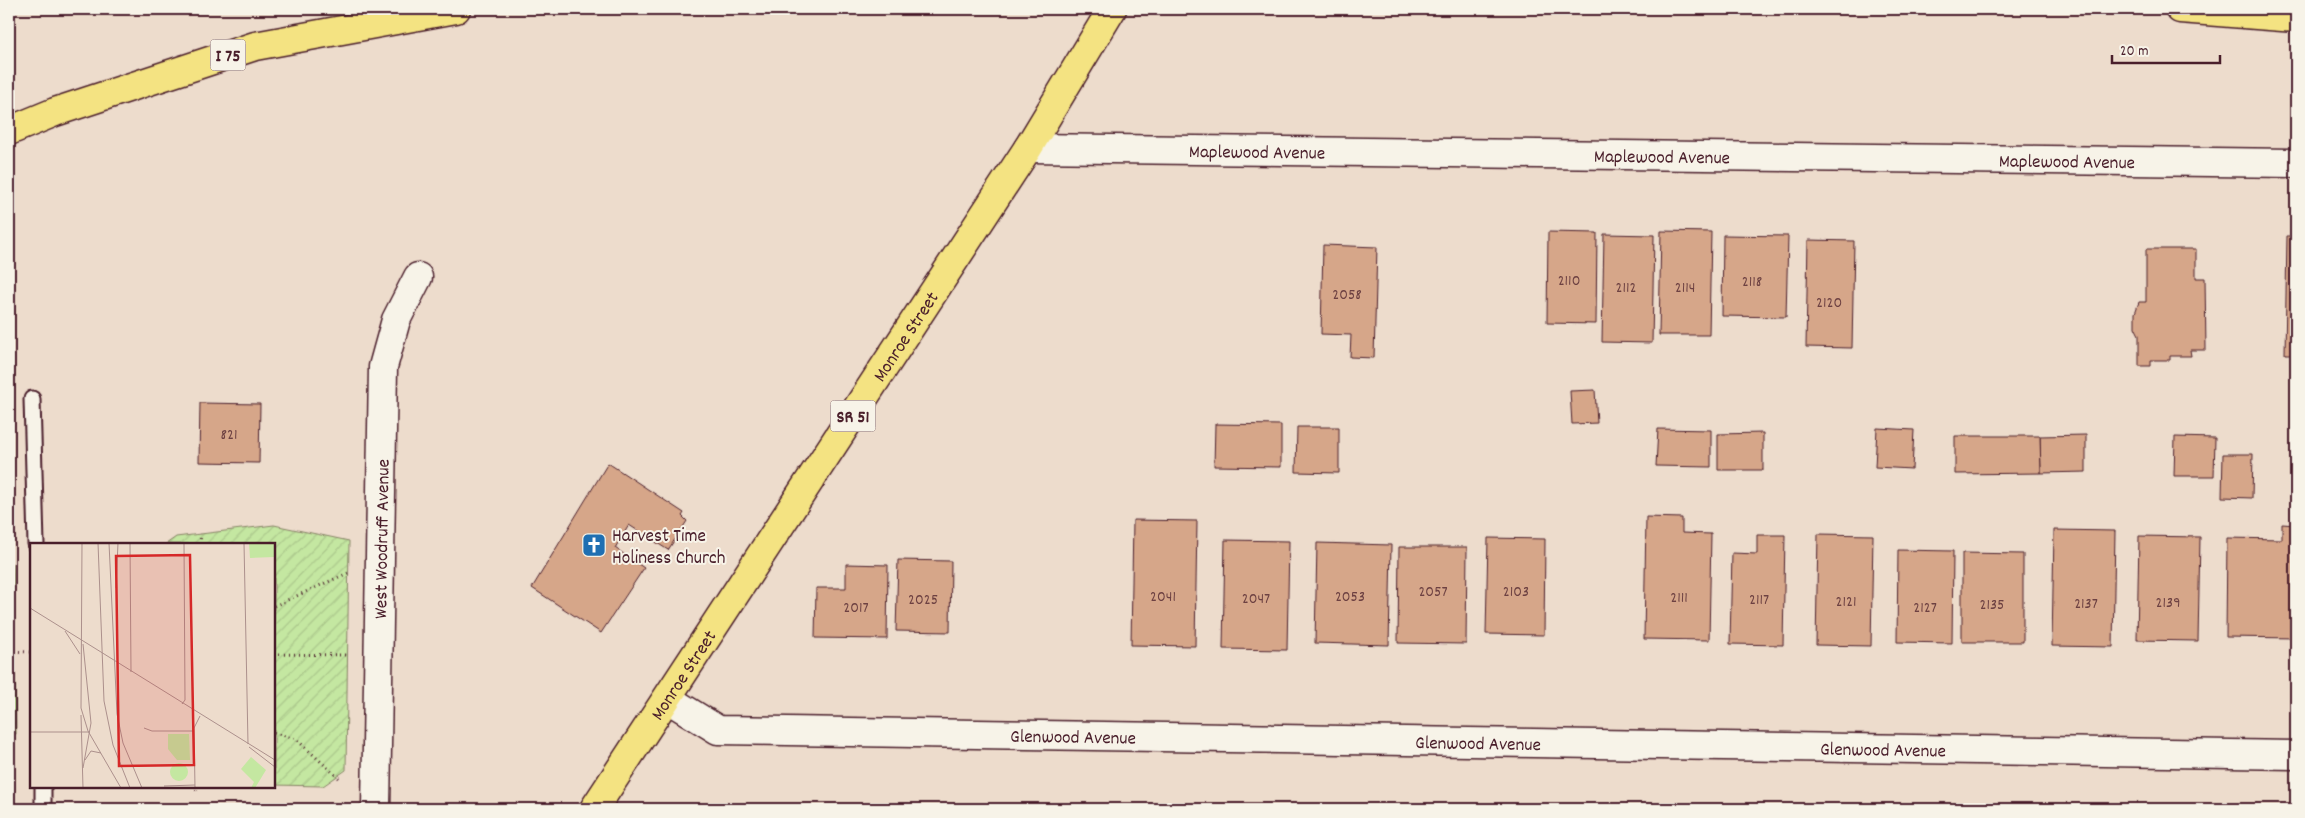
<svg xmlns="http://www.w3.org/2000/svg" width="2305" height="818" viewBox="0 0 2305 818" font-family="Dekko,sans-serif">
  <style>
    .garden { fill: url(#garden-furrows); stroke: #878366 }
    .building { fill: #d6a689; stroke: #4a1f2b }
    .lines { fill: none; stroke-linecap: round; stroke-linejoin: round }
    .service-casing { stroke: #4a1f2b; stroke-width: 19 }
    .minor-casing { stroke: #4a1f2b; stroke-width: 31 }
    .primary-casing { stroke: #4a1f2b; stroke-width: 31 }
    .motorway-casing { stroke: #4a1f2b; stroke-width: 31 }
    .path { stroke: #4a1f2b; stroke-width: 3; stroke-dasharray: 1 4; stroke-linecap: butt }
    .service { stroke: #f7f3e8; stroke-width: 15 }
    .minor { stroke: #f7f3e8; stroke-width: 28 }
    .primary { stroke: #f4e382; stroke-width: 28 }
    .motorway { stroke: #f4e382; stroke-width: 28 }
    .labels { text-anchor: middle; stroke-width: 4; stroke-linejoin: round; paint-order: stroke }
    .number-label { font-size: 16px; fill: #6d4142 }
    .shield { fill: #f7f3e8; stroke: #7e5f64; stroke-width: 1 }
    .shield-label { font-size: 18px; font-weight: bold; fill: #4a1f2b }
    .street-label { font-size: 19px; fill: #4a1f2b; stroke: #f7f3e8 }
    .poi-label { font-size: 19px; fill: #4a1f2b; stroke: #f7f3e8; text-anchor: start }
    .inset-road { fill: none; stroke: #ac908c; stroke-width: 1 }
    .view { fill: #d62828; fill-opacity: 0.15; stroke: #d62828; stroke-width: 2.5 }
    .inset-edge { fill: none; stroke: #4a1f2b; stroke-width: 2.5 }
  </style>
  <defs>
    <pattern id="garden-furrows" width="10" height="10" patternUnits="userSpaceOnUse" patternTransform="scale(1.25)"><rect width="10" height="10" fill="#c4e7a1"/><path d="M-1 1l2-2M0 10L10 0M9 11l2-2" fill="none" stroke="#aac68b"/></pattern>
  </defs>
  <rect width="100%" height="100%" fill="#eddccc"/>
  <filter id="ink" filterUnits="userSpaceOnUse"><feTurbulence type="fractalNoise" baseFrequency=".02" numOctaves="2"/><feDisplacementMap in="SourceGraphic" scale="10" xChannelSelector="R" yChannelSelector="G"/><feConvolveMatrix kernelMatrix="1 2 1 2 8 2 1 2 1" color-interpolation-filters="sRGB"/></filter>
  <g filter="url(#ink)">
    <g class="garden">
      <polygon points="274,525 349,541 346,770 323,786 274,785 274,544 166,544 176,537"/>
      <polygon points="9,564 13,564 16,734 9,734"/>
    </g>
    <g class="building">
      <polygon points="1661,231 1711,232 1709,335 1659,335"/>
      <polygon points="1548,232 1597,233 1596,324 1547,323"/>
      <polygon points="1604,234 1654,235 1652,343 1602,342"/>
      <polygon points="1723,235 1788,236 1786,317 1722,316"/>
      <polygon points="2287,236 2296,236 2296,354 2285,354"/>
      <polygon points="1808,240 1854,241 1852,348 1806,347"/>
      <polygon points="1323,245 1377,247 1374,358 1350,357 1351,335 1321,334"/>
      <polygon points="2146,249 2196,249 2196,278 2205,278 2206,350 2190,350 2191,356 2170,356 2170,360 2151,360 2151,366 2139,366 2139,335 2135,327 2135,313 2139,302 2146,302"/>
      <polygon points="1595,390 1597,423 1572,424 1570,391"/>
      <polygon points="200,403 260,404 259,463 199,462"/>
      <polygon points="1215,424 1281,425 1281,467 1214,466"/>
      <polygon points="1297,427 1339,427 1339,473 1296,472"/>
      <polygon points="1877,428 1914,430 1912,469 1875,467"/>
      <polygon points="1658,429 1711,430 1711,467 1656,466"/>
      <polygon points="1763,433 1763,470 1718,470 1718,434"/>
      <polygon points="2086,435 2086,472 2041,473 2040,436"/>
      <polygon points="1955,436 2040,436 2041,473 1955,474"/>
      <polygon points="2175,437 2215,438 2214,476 2174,476"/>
      <polygon points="2223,454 2253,454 2252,498 2222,497"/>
      <polygon points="608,463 684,513 682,516 687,521 668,550 629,525 615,548 644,568 601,633 532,588"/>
      <polygon points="1646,517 1682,518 1682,533 1711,534 1709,640 1644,639"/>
      <polygon points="1133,520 1197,521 1195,646 1131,645"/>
      <polygon points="2282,524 2296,525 2296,638 2226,637 2227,538 2282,539"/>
      <polygon points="2054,530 2115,531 2113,647 2052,646"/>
      <polygon points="1818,534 1873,535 1871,646 1816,645"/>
      <polygon points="1757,535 1785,535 1783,645 1730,644 1732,553 1757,554"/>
      <polygon points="2139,536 2200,537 2198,641 2137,640"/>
      <polygon points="1488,538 1545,539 1544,635 1486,634"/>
      <polygon points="1225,540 1289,541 1287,650 1223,649"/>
      <polygon points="1317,543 1391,545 1389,645 1315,643"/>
      <polygon points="1399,547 1467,547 1466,644 1398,643"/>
      <polygon points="1898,550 1953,551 1952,643 1897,642"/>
      <polygon points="1962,553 2023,554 2023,642 1962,642"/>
      <polygon points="898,560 951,561 950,632 896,631"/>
      <polygon points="846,564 888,565 887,639 815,638 816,588 846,588"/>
    </g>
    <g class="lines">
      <g class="service-casing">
        <g id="service">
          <polyline points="32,399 36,544"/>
          <polyline points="43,787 43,809"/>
        </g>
      </g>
      <g class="minor-casing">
        <g id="minor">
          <path id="s1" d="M1028 148 2296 163"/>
          <path id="s2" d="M668 699 718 730 2296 755"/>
          <path id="s3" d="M376 809 383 367 396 320 418 277"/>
        </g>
      </g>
      <g class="primary-casing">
        <g id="primary">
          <path id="s4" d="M594 809 1028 148 1112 9"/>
        </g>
      </g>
      <g class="motorway-casing">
        <g id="motorway">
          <polyline points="2180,9 2296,18"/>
          <polyline points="9,131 55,112 255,46 456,9"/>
        </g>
      </g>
      <g class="path">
        <polyline points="200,544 201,534"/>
        <polyline points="274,606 348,573"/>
        <polyline points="9,651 31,652"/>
        <polyline points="274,654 346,655"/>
        <polyline points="274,733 296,739 341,780"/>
        <polyline points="196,790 196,787"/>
      </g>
      <use href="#service" class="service"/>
      <use href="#minor" class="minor"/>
      <use href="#primary" class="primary"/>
      <use href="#motorway" class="motorway"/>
    </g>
  </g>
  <defs>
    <g id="church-square" transform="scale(1.25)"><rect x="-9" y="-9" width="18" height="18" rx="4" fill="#1f6fb2" stroke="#f7f3e8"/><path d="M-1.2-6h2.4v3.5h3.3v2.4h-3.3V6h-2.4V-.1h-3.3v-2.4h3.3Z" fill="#fff"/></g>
  </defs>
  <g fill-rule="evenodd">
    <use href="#church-square" x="594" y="545"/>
  </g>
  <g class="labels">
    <g class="number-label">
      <text x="1569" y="285">2110</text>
      <text x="1752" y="286">2118</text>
      <text x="1626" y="292">2112</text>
      <text x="1685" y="292">2114</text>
      <text x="1347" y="299">2058</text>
      <text x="1829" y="307">2120</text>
      <text x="229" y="439">821</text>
      <text x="1433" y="596">2057</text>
      <text x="1516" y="596">2103</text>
      <text x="1163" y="601">2041</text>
      <text x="1350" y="601">2053</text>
      <text x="1679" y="602">2111</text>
      <text x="1256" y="603">2047</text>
      <text x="923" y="604">2025</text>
      <text x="1759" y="604">2117</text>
      <text x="1846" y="606">2121</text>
      <text x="2168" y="607">2139</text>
      <text x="2086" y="608">2137</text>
      <text x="1992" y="609">2135</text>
      <text x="856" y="612">2017</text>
      <text x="1925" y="612">2127</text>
    </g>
    <g class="shield">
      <rect x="210.5" y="39.5" width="35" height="31" rx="4"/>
      <rect x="830.5" y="400.5" width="45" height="31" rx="4"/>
    </g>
    <g class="shield-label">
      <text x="228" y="61">I 75</text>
      <text x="853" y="422">SR 51</text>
    </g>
    <g class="street-label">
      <text dy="7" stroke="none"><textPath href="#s1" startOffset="229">Maplewood Avenue</textPath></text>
      <text dy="7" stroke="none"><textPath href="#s1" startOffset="634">Maplewood Avenue</textPath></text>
      <text dy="7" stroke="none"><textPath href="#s1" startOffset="1039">Maplewood Avenue</textPath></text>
      <text dy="7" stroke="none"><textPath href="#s4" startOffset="566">Monroe Street</textPath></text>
      <text dy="7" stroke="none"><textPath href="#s3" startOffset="270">West Woodruff Avenue</textPath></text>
      <text dy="7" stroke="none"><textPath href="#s4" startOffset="161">Monroe Street</textPath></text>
      <text dy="7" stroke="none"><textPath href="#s2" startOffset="414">Glenwood Avenue</textPath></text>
      <text dy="7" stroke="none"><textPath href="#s2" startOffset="819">Glenwood Avenue</textPath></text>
      <text dy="7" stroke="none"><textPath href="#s2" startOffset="1224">Glenwood Avenue</textPath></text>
    </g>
    <g class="poi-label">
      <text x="612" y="541">Harvest Time<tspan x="612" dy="22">Holiness Church</tspan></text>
    </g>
  </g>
  <g transform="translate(30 543)">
    <rect width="245" height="245" fill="#eddccc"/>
    <path d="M221 214 236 227 225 245H221L224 239 211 226Z" fill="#c4e7a1"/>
    <path d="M219 0H245V14L220 15Z" fill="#c4e7a1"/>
    <path d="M138 191H159L160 217H147L142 211 138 206ZM140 229a9 9 0 1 1 18 0a9 9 0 1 1-18 0Z" fill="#c4e7a1"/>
    <path class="inset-road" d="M68 0 74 158 83 202 100 245M79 0 87 171 93 200 112 245M100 0 101 129M214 0 218 201M86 45 88 0M0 65 245 217M35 88 50 111M152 161 155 157 154 0M51 165 52 0M51 165 58 188 91 245M51 172 53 245M114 185 122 188H164M0 189H60M219 204 245 224M55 217 61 208 71 210M53 225 61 180 53 101M134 243 165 242M165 245 164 185 170 173"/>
    <path class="view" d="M160 12 164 222 89 223 86 13Z"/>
    <rect width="245" height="245" class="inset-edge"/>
  </g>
  <rect width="2305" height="818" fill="none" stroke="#f7f3e8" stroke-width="30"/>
  <rect x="15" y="15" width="2275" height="788" fill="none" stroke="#4a1f2b" stroke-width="2" filter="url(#ink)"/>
  <path d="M2112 55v8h108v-8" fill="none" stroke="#4a1f2b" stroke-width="2.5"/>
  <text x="2120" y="55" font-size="15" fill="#4a1f2b" stroke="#f7f3e8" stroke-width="4" paint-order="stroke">20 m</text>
</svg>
